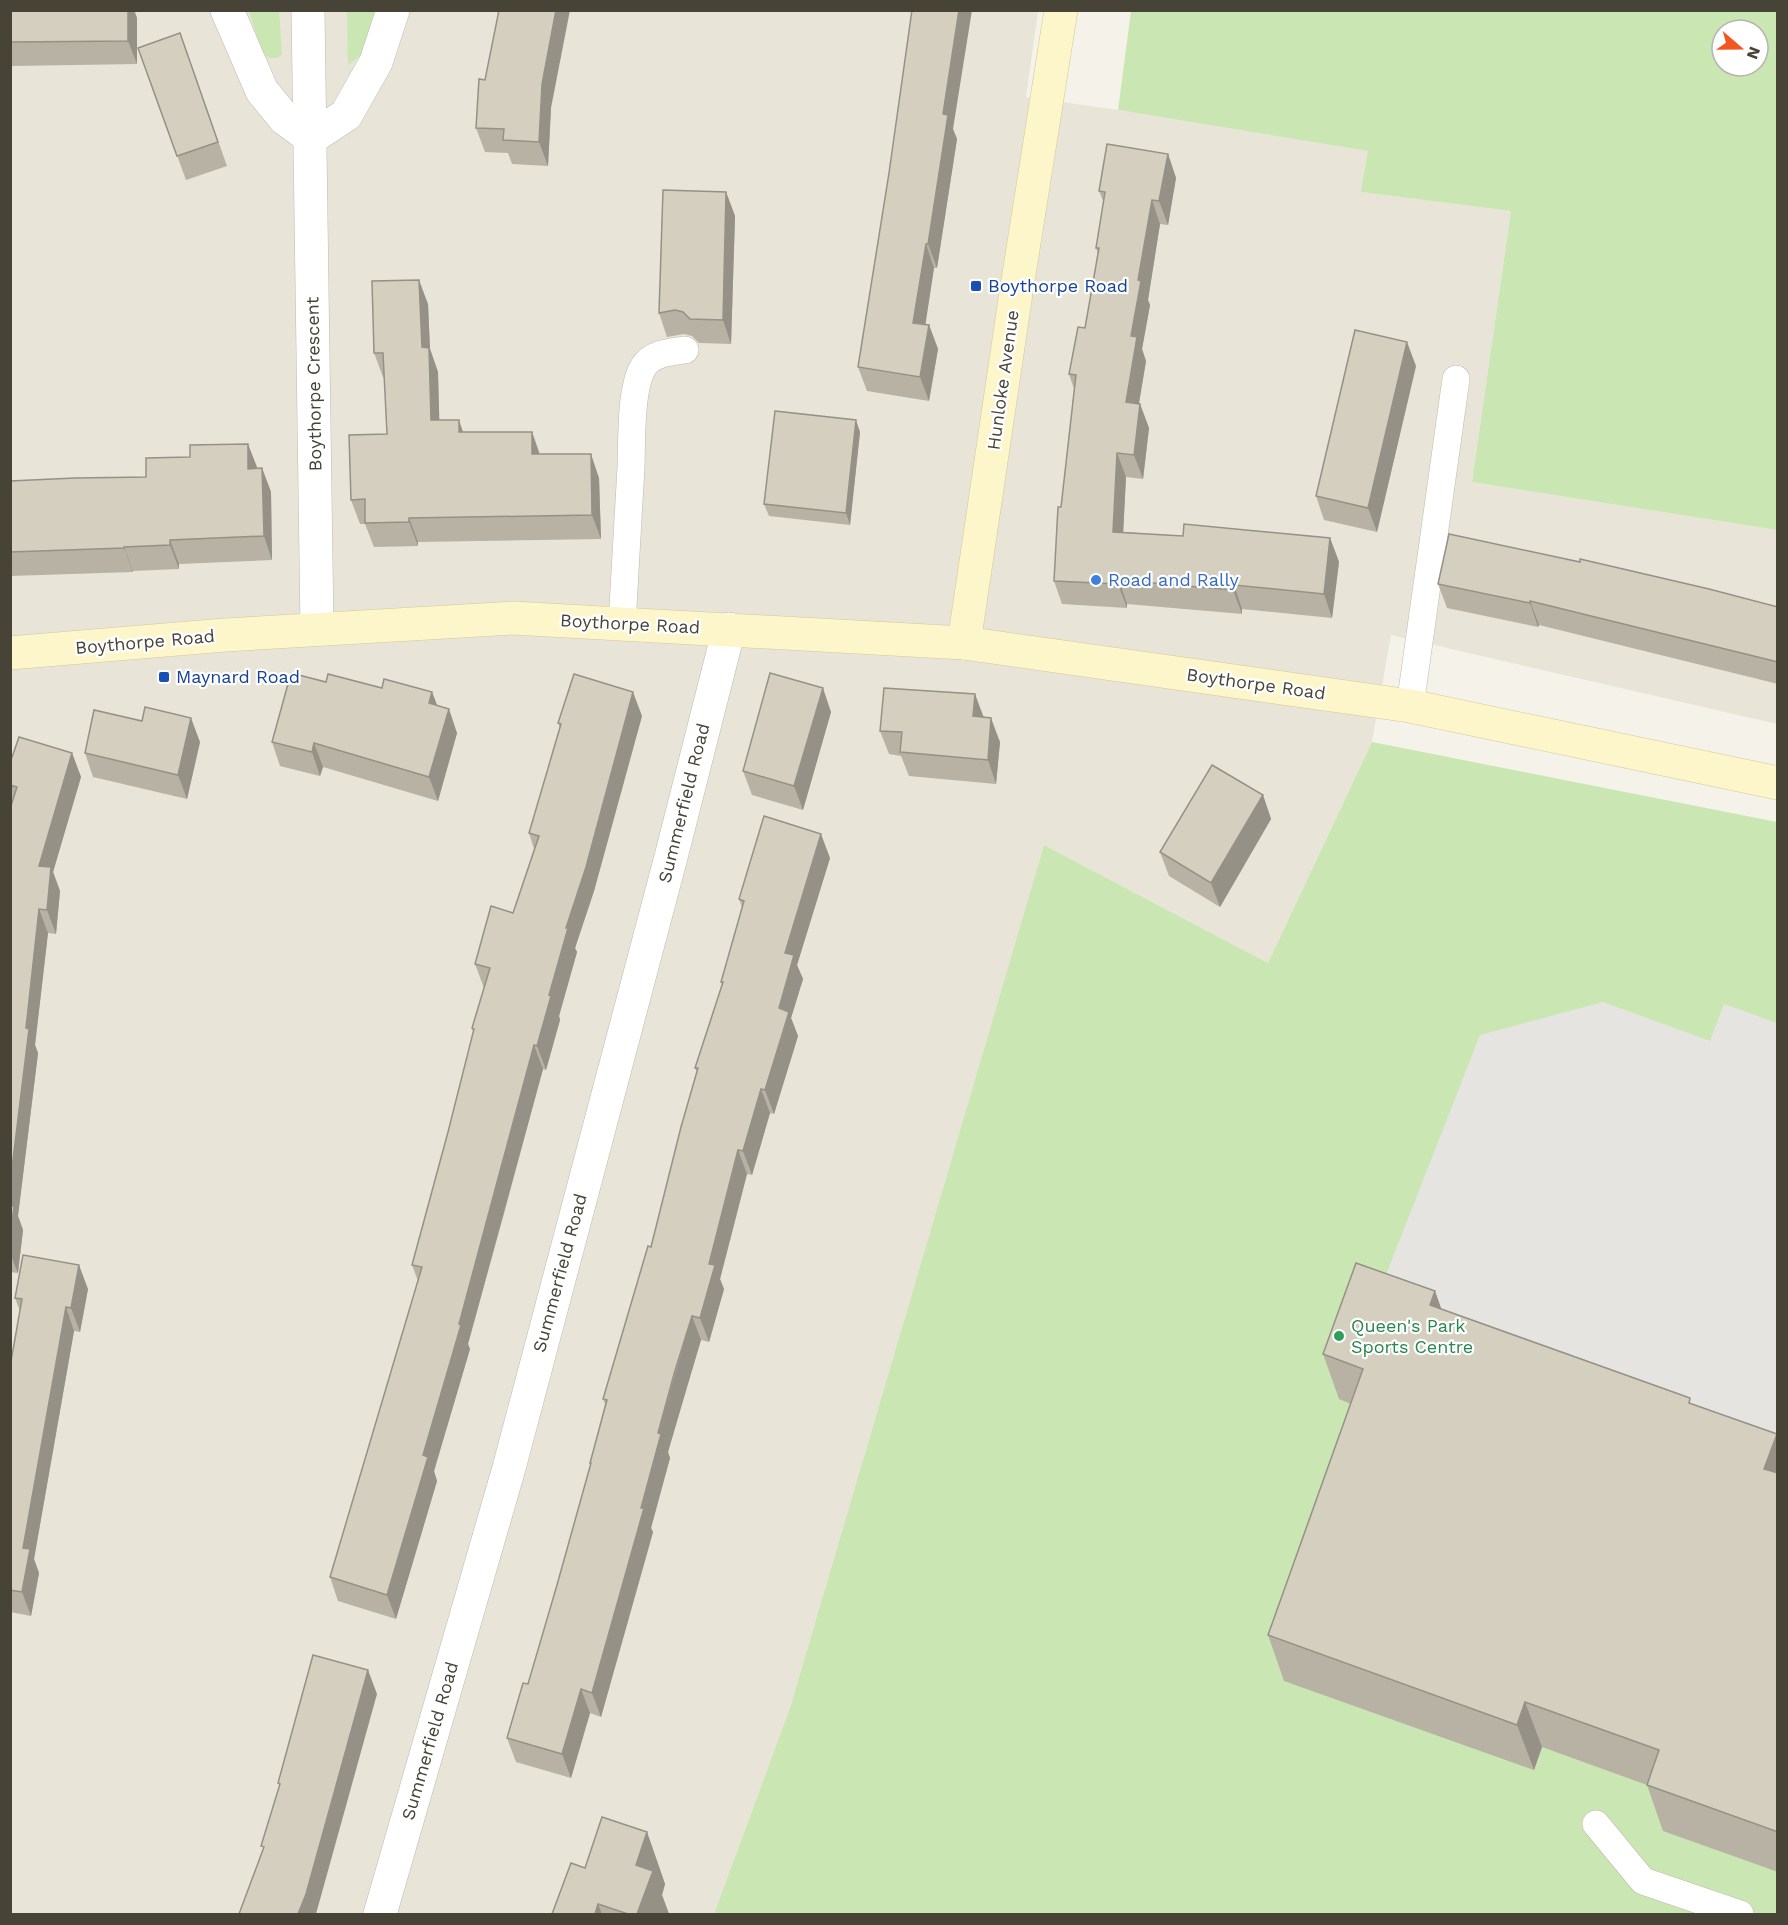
<svg xmlns="http://www.w3.org/2000/svg" width="1788" height="1925" viewBox="0 0 1788 1925" font-family="'Work Sans',sans-serif">
  <style>
    .residential { fill: #e8e4d7 }
    .green { fill: #cae7b3; fill-rule: evenodd }
    .parking { fill: #e5e4e0 }
    .lines { fill: none; stroke-linecap: round; stroke-linejoin: round }
    .lane-casing { stroke: #bfbaac; stroke-width: 28 }
    .street-casing { stroke: #bfbaac; stroke-width: 34 }
    .secondary-casing { stroke: #d2c99a; stroke-width: 34 }
    .lane { stroke: #fff; stroke-width: 27 }
    .street { stroke: #fff; stroke-width: 33 }
    .secondary { stroke: #fdf6ca; stroke-width: 33 }
    .wall { fill: #b7b2a4 }
    .shaded-wall { fill: #959186 }
    .building { fill: #d5cfbf; stroke: #959186; stroke-width: 1.5 }
    .transit-dot { fill: #1a4fb4; stroke: #fff; stroke-width: 2 }
    .shop-dot { fill: #3f7fe0; stroke: #fff; stroke-width: 2 }
    .leisure-dot { fill: #2e9e5b; stroke: #fff; stroke-width: 2 }
    .labels { text-anchor: middle; stroke-width: 4.5; stroke-linejoin: round; paint-order: stroke }
    .transit-label { font-size: 18px; fill: #164399; stroke: #fff; text-anchor: start }
    .street-label { font-size: 18px; fill: #474337; stroke: #fff }
    .shop-label { font-size: 18px; fill: #366cbe; stroke: #fff; text-anchor: start }
    .leisure-label { font-size: 18px; fill: #27864d; stroke: #fff; text-anchor: start }
  </style>
  <rect width="100%" height="100%" fill="#f4f2e9"/>
  <polygon class="residential" points="11,11 1038,11 1026,97 1118,110 1369,151 1362,192 1511,211 1472,482 1777,530 1777,724 1391,635 1372,742 1268,963 1044,845 790,1708 714,1914 11,1914"/>
  <g class="green">
    <polygon points="249,11 279,11 282,54 278,58 269,58 262,53"/>
    <polygon points="347,11 384,11 373,46 348,65"/>
    <path d="M1131 11H1777V530L1472 482 1511 211 1361 192 1368 151 1118 110ZM1722 30H1758V66H1722Z"/>
    <polygon points="1372,742 1777,822 1777,1914 714,1914 790,1708 1044,845 1268,963"/>
  </g>
  <polygon class="parking" points="1603,1002 1710,1041 1724,1004 1777,1023 1777,1456 1373,1308 1480,1035"/>
  <g class="lines">
    <g class="lane-casing">
      <g id="lane">
        <path d="M622 624C625 571 628 519 631 467 632 441 630 387 644 366 652 353 671 352 685 350"/>
        <polyline points="1410,706 1456,379"/>
        <polyline points="1596,1824 1643,1881 1740,1914"/>
      </g>
    </g>
    <g class="street-casing">
      <g id="street">
        <polyline points="227,10 262,91 285,119 311,138 346,115 376,62 393,10"/>
        <polyline points="308,10 317,629"/>
        <polyline points="380,1914 509,1468 671,857 729,629"/>
      </g>
    </g>
    <g class="secondary-casing">
      <g id="secondary">
        <polyline points="964,643 1016,293 1061,10"/>
        <polyline points="10,653 225,635 513,618 964,643 1410,706 1778,783"/>
      </g>
    </g>
    <use href="#lane" class="lane"/>
    <use href="#street" class="street"/>
    <use href="#secondary" class="secondary"/>
  </g>
  <g class="wall">
    <polygon points="10,10 134,10 137,18 137,64 10,66"/>
    <polygon points="180,33 227,166 186,180 138,48"/>
    <polygon points="485,80 551,108 548,166 512,164 508,153 485,152 476,128"/>
    <polygon points="953,129 957,139 937,268 934,268 925,324 929,325 938,349 929,401 867,391 858,367 889,173"/>
    <polygon points="1168,154 1176,178 1168,225 1160,224 1148,300 1150,305 1142,349 1146,361 1139,404 1140,404 1149,428 1143,479 1126,477 1123,532 1183,536 1330,538 1339,562 1332,618 1242,609 1242,614 1127,604 1127,608 1062,604 1054,581 1061,507 1074,389 1069,374 1085,328 1098,253 1096,248 1104,203 1099,191"/>
    <polygon points="726,192 735,216 731,344 699,343 692,336 684,334 667,337 659,313"/>
    <polygon points="428,304 430,349 438,372 439,420 463,432 532,432 540,454 599,478 601,539 418,542 418,546 374,547 365,524 360,524 351,500 387,434 385,377 383,377 374,353"/>
    <polygon points="1416,366 1377,532 1324,520 1316,496"/>
    <polygon points="860,432 850,525 769,516 764,504"/>
    <polygon points="262,468 271,492 272,560 179,564 179,569 133,571 133,572 10,576 10,481 146,477"/>
    <polygon points="1438,584 1778,607 1778,684 1539,625 1538,627 1447,608"/>
    <polygon points="326,682 432,692 437,705 457,733 438,801 323,767 320,776 280,766 272,742"/>
    <polygon points="831,712 803,810 752,795 743,771"/>
    <polygon points="642,716 594,891 575,948 577,952 559,1016 560,1020 546,1070 543,1069 505,1210 468,1344 470,1349 434,1471 437,1481 396,1619 338,1601 330,1577 418,1281 412,1265 448,1132 473,1032 472,1028 484,988 475,964 513,913 534,849 529,833 560,728 558,723"/>
    <polygon points="984,717 1000,742 996,784 909,776 901,756 889,754 880,731"/>
    <polygon points="200,742 187,799 93,777 85,753"/>
    <polygon points="72,753 81,777 53,872 60,891 56,934 48,933 35,1045 38,1053 18,1216 23,1230 18,1273 10,1272 10,809 12,804 10,799 10,763"/>
    <polygon points="1263,795 1271,819 1220,907 1169,876 1160,852"/>
    <polygon points="830,858 797,965 803,979 791,1018 798,1036 774,1114 770,1113 752,1175 747,1174 720,1279 724,1289 709,1342 701,1340 683,1398 668,1452 670,1458 651,1528 653,1532 601,1717 590,1713 571,1778 516,1762 507,1738 528,1684 557,1585 591,1465 590,1463 605,1404 603,1399 651,1247 697,1072 695,1068 722,985 721,982 742,907 739,899"/>
    <polygon points="88,1289 80,1332 74,1331 34,1559 39,1573 31,1616 10,1612 10,1367 20,1311 15,1298"/>
    <polygon points="1435,1291 1441,1309 1778,1436 1778,1872 1663,1831 1647,1785 1542,1747 1534,1770 1284,1681 1268,1635 1351,1404 1339,1399 1323,1354"/>
    <polygon points="647,1832 665,1884 662,1895 669,1914 552,1914 585,1868"/>
  </g>
  <g class="shaded-wall">
    <polygon points="128,10 134,10 137,18 137,64 128,41"/>
    <polygon points="556,10 570,10 551,108 548,166 539,142 542,84"/>
    <polygon points="959,10 972,10 953,129 957,139 937,268 928,244 943,114"/>
    <polygon points="1168,154 1176,178 1168,225 1159,201"/>
    <polygon points="726,192 735,216 731,344 723,320"/>
    <polygon points="1152,200 1160,224 1148,300 1150,305 1142,349 1146,361 1135,426 1126,402 1131,336 1138,280"/>
    <polygon points="926,244 934,268 922,347 913,323"/>
    <polygon points="419,280 428,304 430,349 438,372 440,444 431,420 422,347"/>
    <polygon points="929,325 938,349 929,401 920,377"/>
    <polygon points="1407,342 1416,366 1377,532 1368,508"/>
    <polygon points="1140,404 1149,428 1143,479 1134,455"/>
    <polygon points="459,420 467,444 459,432"/>
    <polygon points="856,420 860,432 850,525 846,513"/>
    <polygon points="532,432 540,456 532,454"/>
    <polygon points="248,444 257,467 257,493 248,469"/>
    <polygon points="1117,453 1126,477 1122,556 1113,532"/>
    <polygon points="591,454 599,478 601,539 592,515"/>
    <polygon points="262,468 271,492 272,560 264,536"/>
    <polygon points="409,518 418,542 418,546 409,522"/>
    <polygon points="1330,538 1339,562 1332,618 1324,594"/>
    <polygon points="170,540 179,564 179,569 170,545"/>
    <polygon points="124,547 133,571 133,572 124,548"/>
    <polygon points="1119,580 1127,604 1127,608 1118,584"/>
    <polygon points="1234,585 1242,609 1242,614 1233,590"/>
    <polygon points="1530,601 1539,625 1538,627 1530,603"/>
    <polygon points="823,688 831,712 803,810 794,786"/>
    <polygon points="432,692 441,716 429,703"/>
    <polygon points="633,692 642,716 594,891 575,948 577,952 559,1016 560,1020 546,1070 537,1046 549,995 566,928"/>
    <polygon points="975,694 984,718 973,716"/>
    <polygon points="449,709 457,733 438,801 429,777"/>
    <polygon points="191,718 200,742 187,799 178,775"/>
    <polygon points="991,718 1000,742 996,784 988,760"/>
    <polygon points="314,743 323,767 320,776 312,752"/>
    <polygon points="72,753 81,777 53,872 60,891 56,934 47,910 39,866"/>
    <polygon points="1263,795 1271,819 1220,907 1211,883"/>
    <polygon points="821,834 830,858 797,965 803,979 791,1018 798,1036 774,1114 765,1090 779,1008 785,953"/>
    <polygon points="39,909 48,933 35,1045 38,1053 18,1216 23,1230 18,1273 10,1253 10,1184 26,1028"/>
    <polygon points="534,1045 543,1069 468,1344 470,1349 434,1471 437,1481 396,1619 387,1595 423,1455"/>
    <polygon points="761,1089 770,1113 752,1175 743,1151"/>
    <polygon points="738,1150 747,1174 720,1279 724,1289 709,1342 700,1318 709,1264"/>
    <polygon points="79,1265 88,1289 80,1332 71,1308"/>
    <polygon points="1435,1291 1451,1336 1430,1305"/>
    <polygon points="66,1307 74,1331 34,1559 39,1573 31,1616 22,1592 23,1548"/>
    <polygon points="692,1316 701,1340 668,1452 670,1458 651,1528 653,1532 601,1717 592,1693 641,1508 658,1433"/>
    <polygon points="1777,1434 1778,1436 1778,1505 1764,1469"/>
    <polygon points="368,1670 377,1694 316,1914 298,1914"/>
    <polygon points="581,1689 590,1713 571,1778 562,1754"/>
    <polygon points="1525,1702 1542,1747 1534,1770 1517,1725"/>
    <polygon points="647,1832 665,1884 662,1895 669,1914 637,1914 636,1865"/>
    <polygon points="598,1904 602,1914 595,1914"/>
  </g>
  <g class="building">
    <polygon points="10,10 128,10 128,41 10,42"/>
    <polygon points="499,10 556,10 542,84 539,142 503,140 504,129 476,128 479,79 485,80"/>
    <polygon points="912,10 959,10 943,114 948,115 928,244 926,244 913,323 929,325 920,377 858,367 889,173"/>
    <polygon points="180,33 218,142 177,156 138,48"/>
    <polygon points="1107,144 1168,154 1159,201 1152,200 1138,280 1141,281 1131,336 1137,337 1126,402 1140,404 1134,455 1117,453 1113,532 1183,536 1184,524 1330,538 1324,594 1234,585 1233,590 1119,580 1118,584 1054,581 1058,507 1061,507 1076,375 1069,374 1078,327 1085,328 1099,248 1096,248 1105,192 1099,191"/>
    <polygon points="663,190 726,192 723,320 690,319 683,312 675,310 659,313"/>
    <polygon points="419,280 422,347 429,348 431,420 459,420 459,432 532,432 532,454 591,454 592,515 409,518 409,522 365,523 365,499 351,500 349,435 387,434 383,353 374,353 372,281"/>
    <polygon points="1355,330 1407,342 1368,508 1316,496"/>
    <polygon points="775,411 856,420 846,513 764,504"/>
    <polygon points="248,444 248,469 262,468 264,536 170,540 170,545 124,547 124,548 10,552 10,481 75,478 146,477 146,458 190,457 190,445"/>
    <polygon points="1449,534 1580,562 1580,559 1709,589 1778,607 1778,662 1530,601 1530,603 1438,584"/>
    <polygon points="291,673 326,682 328,674 382,688 384,679 432,692 429,703 449,709 429,777 314,743 312,752 272,742"/>
    <polygon points="770,673 823,688 794,786 743,771"/>
    <polygon points="574,674 633,692 586,867 566,928 568,928 549,995 551,996 537,1046 534,1045 496,1186 459,1324 461,1325 423,1455 428,1457 387,1595 330,1577 422,1267 412,1265 448,1132 474,1029 472,1028 490,968 475,964 491,906 513,913 539,836 529,833 561,724 558,723"/>
    <polygon points="884,688 975,694 973,716 991,718 988,760 900,752 902,732 880,731"/>
    <polygon points="145,707 191,718 178,775 85,753 94,710 142,721"/>
    <polygon points="19,737 72,753 39,866 51,867 47,910 39,909 26,1028 29,1029 10,1184 10,809 17,787 10,785 10,763"/>
    <polygon points="1212,765 1263,795 1211,883 1160,852"/>
    <polygon points="764,816 821,834 785,953 794,955 779,1008 789,1012 765,1090 761,1089 743,1151 738,1150 709,1264 715,1265 700,1318 692,1316 674,1374 658,1433 661,1434 641,1508 644,1508 592,1693 581,1689 562,1754 507,1738 523,1683 528,1684 557,1585 591,1463 590,1463 607,1400 603,1399 648,1246 651,1247 681,1127 698,1068 695,1068 723,982 721,982 744,901 739,899"/>
    <polygon points="10,1206 14,1206 10,1238"/>
    <polygon points="23,1255 79,1265 71,1308 66,1307 23,1548 30,1549 22,1592 10,1590 10,1367 22,1299 15,1298"/>
    <polygon points="1356,1263 1435,1291 1430,1305 1690,1398 1689,1403 1777,1434 1764,1469 1778,1473 1778,1832 1647,1785 1659,1750 1525,1702 1517,1725 1268,1635 1363,1369 1323,1354"/>
    <polygon points="313,1655 368,1670 306,1894 298,1914 239,1914 264,1847 261,1846 280,1784 278,1783"/>
    <polygon points="602,1817 647,1832 636,1865 653,1871 637,1914 628,1914 598,1904 595,1914 552,1914 571,1863 585,1868"/>
  </g>
  <g class="transit-dot">
    <rect x="970" y="280" width="12" height="12" rx="3"/>
    <rect x="158" y="671" width="12" height="12" rx="3"/>
  </g>
  <circle class="shop-dot" cx="1096" cy="580" r="6"/>
  <circle class="leisure-dot" cx="1339" cy="1336" r="6"/>
  <g class="labels">
    <g class="transit-label">
      <text x="988" y="292">Boythorpe Road</text>
      <text x="176" y="683">Maynard Road</text>
    </g>
    <g class="street-label">
      <text transform="translate(1003 380) rotate(-82)" y="6">Hunloke Avenue</text>
      <text transform="translate(314 384) rotate(-91)" y="6">Boythorpe Crescent</text>
      <text transform="translate(630 624) rotate(3)" y="6">Boythorpe Road</text>
      <text transform="translate(145 642) rotate(-5)" y="6">Boythorpe Road</text>
      <text transform="translate(1256 684) rotate(8)" y="6">Boythorpe Road</text>
      <text transform="translate(684 803) rotate(-76)" y="6">Summerfield Road</text>
      <text transform="translate(560 1273) rotate(-75)" y="6">Summerfield Road</text>
      <text transform="translate(430 1741) rotate(-74)" y="6">Summerfield Road</text>
    </g>
    <g class="shop-label">
      <text x="1108" y="586">Road and Rally</text>
    </g>
    <g class="leisure-label">
      <text x="1351" y="1332">Queen's Park<tspan x="1351" dy="21">Sports Centre</tspan></text>
    </g>
  </g>
  <rect width="1788" height="1925" fill="none" stroke="#474337" stroke-width="24"/>
  <g transform="translate(1740 48) rotate(110)"><circle r="28" fill="#ffffff" stroke="#b5b4af" stroke-width="1.5"/>
  <path d="M0-4.5L10 22L0 15L-10 22Z" fill="#f35721"/>
  <text y="-9" font-size="16" font-weight="bold" text-anchor="middle" fill="#474337">N</text>
  </g>
</svg>
